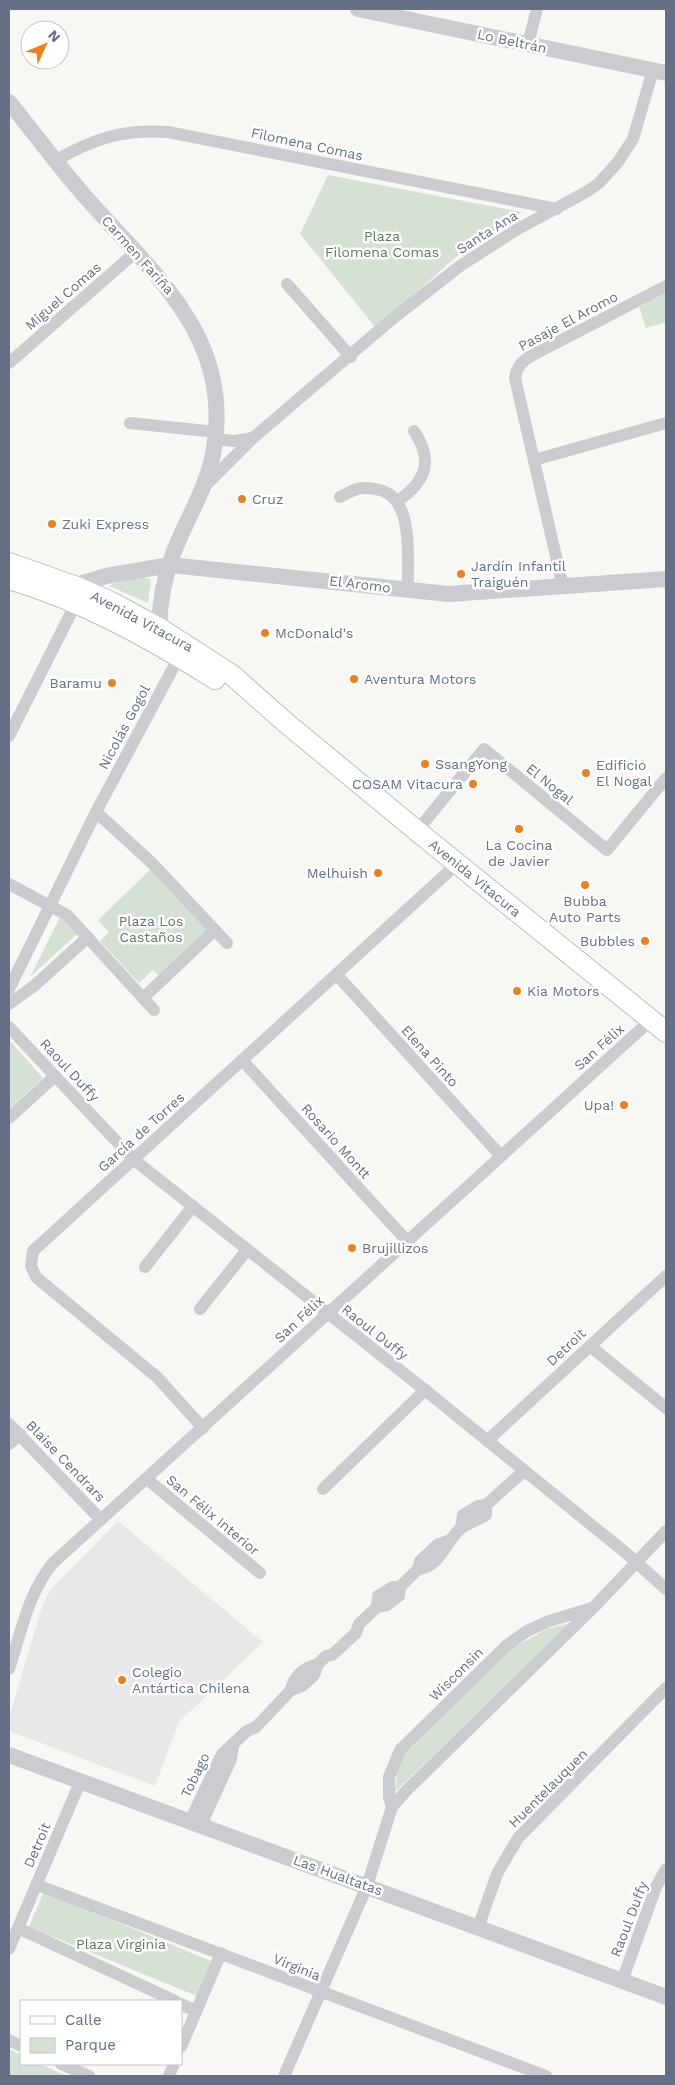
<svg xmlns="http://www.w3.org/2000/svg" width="675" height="2085" viewBox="0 0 675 2085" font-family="'Work Sans',sans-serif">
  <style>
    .built { fill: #e8e8e8 }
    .green { fill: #d7e0d5 }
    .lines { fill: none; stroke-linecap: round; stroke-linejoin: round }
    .primary-casing { stroke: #bcbec3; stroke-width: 22 }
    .minor { stroke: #caccd0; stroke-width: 12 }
    .tertiary { stroke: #caccd0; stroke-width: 16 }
    .primary { stroke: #fff; stroke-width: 20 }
    .poi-dot { fill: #ec7f20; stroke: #fff; stroke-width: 2 }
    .labels { text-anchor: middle; stroke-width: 5; stroke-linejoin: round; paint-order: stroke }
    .street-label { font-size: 14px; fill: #657087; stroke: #fff }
    .park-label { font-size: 14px; fill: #607961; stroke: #fff }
    .poi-label { font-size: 14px; fill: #657087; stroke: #fff; text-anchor: start }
  </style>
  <rect width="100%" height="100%" fill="#f7f8f4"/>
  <polygon class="built" points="118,1521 263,1642 179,1722 155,1786 9,1731 9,1718 43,1603 53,1587"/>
  <g class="green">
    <polygon points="328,175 522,212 456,257 376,328 300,234"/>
    <polygon points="666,293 666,322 646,328 639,307"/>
    <polygon points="137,577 151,579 148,603 109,586 122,580"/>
    <polygon points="151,869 209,931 160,977 153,970 139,983 100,941 109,932 98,920"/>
    <polygon points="61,915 78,933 30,977"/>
    <polygon points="9,1040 43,1078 9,1109"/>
    <polygon points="570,1623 395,1792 397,1768 405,1754 507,1651 547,1629"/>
    <polygon points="44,1891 213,1962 199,1997 29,1927"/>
    <polygon points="9,2049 21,2055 21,2064 40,2064 67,2076 9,2076"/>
  </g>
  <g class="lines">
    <g class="primary-casing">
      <g id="primary">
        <polyline points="9,563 77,587 111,602 159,628 232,675 285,722 417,831 666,1032"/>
        <path d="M9 579C83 601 150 638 215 679"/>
      </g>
    </g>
    <g class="minor">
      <polyline points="528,44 537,9"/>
      <path d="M55 161C94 138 124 129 168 132L557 209"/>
      <polyline points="287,284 351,357"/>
      <polyline points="9,363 137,251"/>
      <polyline points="130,423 216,432"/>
      <polyline points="215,439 234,441 253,438"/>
      <polyline points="534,460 666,423"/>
      <polyline points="204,487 253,438 391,320 460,266 516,230 588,191 599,183 618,162 633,139 653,70"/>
      <path d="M340 497C356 488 361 486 380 490 415 499 407 561 408 590"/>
      <path d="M398 501C426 481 434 461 414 431"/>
      <path d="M563 587 515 378C517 367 521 362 531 356L666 286"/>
      <polyline points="9,736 76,603"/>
      <polyline points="96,812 152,863 227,943"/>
      <polyline points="417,831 484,749 607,850 666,778"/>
      <polyline points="9,884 67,915 154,1010"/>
      <polyline points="337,975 501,1156"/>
      <polyline points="9,989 96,812 179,657"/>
      <polyline points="143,998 215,930"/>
      <polyline points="9,1004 34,986 88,937"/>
      <polyline points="9,1027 133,1159 425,1390 626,1553 666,1589"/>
      <polyline points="242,1060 407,1241"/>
      <polyline points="9,1118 55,1076"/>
      <polyline points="145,1267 193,1206"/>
      <polyline points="200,1309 247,1250"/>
      <polyline points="590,1346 666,1408"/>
      <polyline points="9,1424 101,1520"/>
      <polyline points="203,1428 157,1377 36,1277 31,1266 33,1251 457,864"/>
      <polyline points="487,1441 666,1276"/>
      <polyline points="9,1444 20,1434"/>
      <polyline points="147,1479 260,1573"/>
      <polyline points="323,1489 425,1390"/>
      <polyline points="461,1528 463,1515 478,1506 486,1505 524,1471"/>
      <path d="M418 1569C439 1568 446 1542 459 1530 466 1524 478 1520 486 1515V1505"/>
      <polyline points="377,1607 378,1596 393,1587 400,1587"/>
      <path d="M9 1669C21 1633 28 1593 53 1563L651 1020"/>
      <path d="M291 1690C294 1676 304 1667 318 1664"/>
      <polyline points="392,1807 389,1797 389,1777 400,1750 506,1646 527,1631 549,1621 592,1608"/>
      <polyline points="190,1821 222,1754 247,1731 256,1727 291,1690 302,1686 314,1675 318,1664 326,1656 332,1655 356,1633 359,1624 377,1607 387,1605 399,1596 400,1587 418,1569 420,1561 437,1545 448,1541"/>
      <polyline points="201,1825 231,1759 233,1746"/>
      <polyline points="37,1885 546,2076"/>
      <polyline points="18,1928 175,2001"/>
      <polyline points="478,1928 497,1874 518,1838 666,1688"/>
      <polyline points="9,1949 81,1780"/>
      <polyline points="622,1981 656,1887 666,1869"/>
      <polyline points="181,2004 196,2011"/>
      <polyline points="9,2040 21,2046"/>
      <polyline points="181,2047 221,1953"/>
      <polyline points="61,2064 89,2076"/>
      <polyline points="169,2076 174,2064"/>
      <polyline points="284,2076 367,1886 392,1807 406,1791 594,1607 666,1531"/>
    </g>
    <g class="tertiary">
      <polyline points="358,9 666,73"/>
      <path d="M9 102C36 135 61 170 90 202 159 279 237 343 212 459 204 493 185 522 173 554 163 581 158 611 160 639"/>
      <polyline points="70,591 83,583 106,576 170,565 449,594 666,579"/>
      <polyline points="9,1755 666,1997"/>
    </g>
    <use href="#primary" class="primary"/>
  </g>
  <g class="poi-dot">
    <circle cx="242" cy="499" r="5"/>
    <circle cx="52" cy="524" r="5"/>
    <circle cx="461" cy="574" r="5"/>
    <circle cx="265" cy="633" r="5"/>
    <circle cx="354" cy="679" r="5"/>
    <circle cx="112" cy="683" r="5"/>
    <circle cx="425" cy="764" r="5"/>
    <circle cx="586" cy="773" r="5"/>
    <circle cx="473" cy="784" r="5"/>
    <circle cx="519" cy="829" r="5"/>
    <circle cx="378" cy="873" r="5"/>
    <circle cx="585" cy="885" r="5"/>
    <circle cx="645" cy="941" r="5"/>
    <circle cx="517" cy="991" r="5"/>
    <circle cx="624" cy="1105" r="5"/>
    <circle cx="352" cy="1248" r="5"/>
    <circle cx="122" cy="1680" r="5"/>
  </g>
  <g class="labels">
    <g class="street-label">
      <text transform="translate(512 41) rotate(12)" y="5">Lo Beltrán</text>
      <text transform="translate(307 144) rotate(12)" y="5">Filomena Comas</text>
      <text transform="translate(487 232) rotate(-32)" y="5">Santa Ana</text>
      <text transform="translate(138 255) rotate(48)" y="5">Carmen Fariña</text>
      <text transform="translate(63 296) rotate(-41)" y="5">Miguel Comas</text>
      <text transform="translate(568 321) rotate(-28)" y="5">Pasaje El Aromo</text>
      <text transform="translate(360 584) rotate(7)" y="5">El Aromo</text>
      <text transform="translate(142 621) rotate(28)" y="5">Avenida Vitacura</text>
      <text transform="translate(124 727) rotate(-62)" y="5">Nicolás Gogol</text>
      <text transform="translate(550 784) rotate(39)" y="5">El Nogal</text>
      <text transform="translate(475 878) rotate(39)" y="5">Avenida Vitacura</text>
      <text transform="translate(599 1047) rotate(-42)" y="5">San Félix</text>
      <text transform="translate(430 1056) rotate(48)" y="5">Elena Pinto</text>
      <text transform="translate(70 1070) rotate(47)" y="5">Raoul Duffy</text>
      <text transform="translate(141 1132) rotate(-42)" y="5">García de Torres</text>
      <text transform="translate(336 1141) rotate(48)" y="5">Rosario Montt</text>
      <text transform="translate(299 1319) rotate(-43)" y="5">San Félix</text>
      <text transform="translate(375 1332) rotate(38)" y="5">Raoul Duffy</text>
      <text transform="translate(566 1347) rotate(-43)" y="5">Detroit</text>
      <text transform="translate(66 1461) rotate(46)" y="5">Blaise Cendrars</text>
      <text transform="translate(213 1515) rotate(40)" y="5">San Félix Interior</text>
      <text transform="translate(456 1674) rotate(-45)" y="5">Wisconsin</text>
      <text transform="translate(195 1775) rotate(-64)" y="5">Tobago</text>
      <text transform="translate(548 1788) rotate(-45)" y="5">Huentelauquen</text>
      <text transform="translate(37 1845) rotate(-67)" y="5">Detroit</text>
      <text transform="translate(338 1875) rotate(20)" y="5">Las Hualtatas</text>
      <text transform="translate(629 1919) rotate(-69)" y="5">Raoul Duffy</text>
      <text transform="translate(297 1967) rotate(22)" y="5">Virginia</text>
    </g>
    <g class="park-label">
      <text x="382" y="241">Plaza<tspan x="382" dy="16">Filomena Comas</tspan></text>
      <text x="151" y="926">Plaza Los<tspan x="151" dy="16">Castaños</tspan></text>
      <text x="121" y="1949">Plaza Virginia</text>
    </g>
    <g class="poi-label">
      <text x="252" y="504">Cruz</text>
      <text x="62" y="529">Zuki Express</text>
      <text x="471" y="571">Jardín Infantil<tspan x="471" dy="16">Traiguén</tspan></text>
      <text x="275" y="638">McDonald's</text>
      <text x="364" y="684">Aventura Motors</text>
      <text x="102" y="688" text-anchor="end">Baramu</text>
      <text x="435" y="769">SsangYong</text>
      <text x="596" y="770">Edificio<tspan x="596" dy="16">El Nogal</tspan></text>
      <text x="463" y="789" text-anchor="end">COSAM Vitacura</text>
      <text x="519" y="850" text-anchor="middle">La Cocina<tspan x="519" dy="16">de Javier</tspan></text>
      <text x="368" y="878" text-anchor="end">Melhuish</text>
      <text x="585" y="906" text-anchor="middle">Bubba<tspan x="585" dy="16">Auto Parts</tspan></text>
      <text x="635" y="946" text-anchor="end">Bubbles</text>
      <text x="527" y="996">Kia Motors</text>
      <text x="614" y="1110" text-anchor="end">Upa!</text>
      <text x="362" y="1253">Brujillizos</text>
      <text x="132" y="1677">Colegio<tspan x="132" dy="16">Antártica Chilena</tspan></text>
    </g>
  </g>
  <rect width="675" height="2085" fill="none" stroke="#657087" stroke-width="20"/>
  <rect x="20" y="2000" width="162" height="65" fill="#ffffff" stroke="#c1c6cf"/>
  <rect x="30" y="2016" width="25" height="8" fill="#ffffff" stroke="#c1c6cf"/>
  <text x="65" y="2025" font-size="15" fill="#657087">Calle</text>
  <rect x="30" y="2038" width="25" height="15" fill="#d7e0d5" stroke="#c1c6cf"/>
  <text x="65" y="2050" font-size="15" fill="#657087">Parque</text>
  <g transform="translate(45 45) rotate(46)"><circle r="24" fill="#ffffff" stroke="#c1c6cf"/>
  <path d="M0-4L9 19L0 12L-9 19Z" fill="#ec7f20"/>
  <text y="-8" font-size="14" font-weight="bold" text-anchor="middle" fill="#657087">N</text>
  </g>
</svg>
